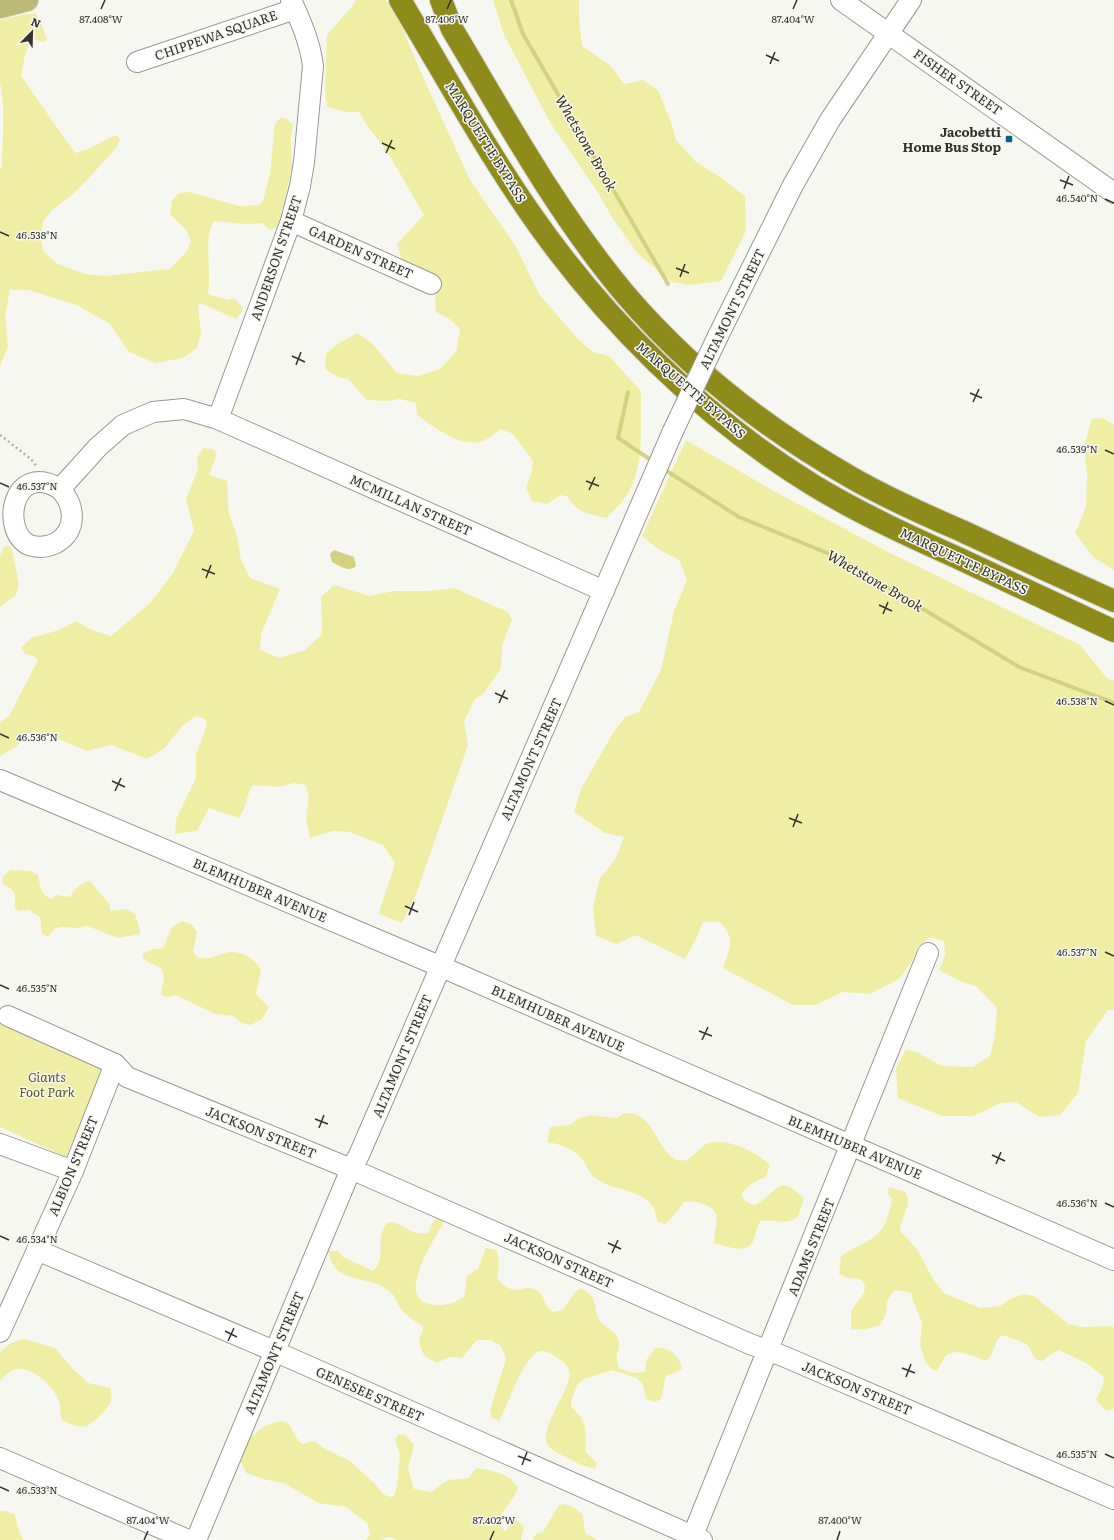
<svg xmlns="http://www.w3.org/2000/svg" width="1114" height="1540" viewBox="0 0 1114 1540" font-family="Literata,serif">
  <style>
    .green { fill: #f0eea5 }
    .water { fill: #d4d281 }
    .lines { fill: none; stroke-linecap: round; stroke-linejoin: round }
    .stream { stroke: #d4d281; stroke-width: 4 }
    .minor-casing { stroke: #989892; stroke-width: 22 }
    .major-casing { stroke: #d2d2d1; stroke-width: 24 }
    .highway-casing { stroke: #d2d2d1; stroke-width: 24 }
    .path { stroke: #b1b1ac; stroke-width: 2.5; stroke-dasharray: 2 3; stroke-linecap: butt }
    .minor { stroke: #fff; stroke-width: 20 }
    .major { stroke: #bcb976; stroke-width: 22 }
    .highway { stroke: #8f8b1b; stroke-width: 22 }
    .minor-bridge-casing { stroke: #989892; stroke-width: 22; stroke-linecap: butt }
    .minor-bridge { stroke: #fff; stroke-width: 20 }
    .ticks { fill: none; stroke: #32322f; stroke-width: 1.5 }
    .poi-dot { fill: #056090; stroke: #f7f7f1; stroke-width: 1.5 }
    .labels { text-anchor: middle; stroke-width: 3; stroke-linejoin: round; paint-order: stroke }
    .street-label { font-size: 13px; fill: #32322f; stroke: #f7f7f1 }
    .poi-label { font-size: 13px; font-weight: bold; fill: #32322f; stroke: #f7f7f1; text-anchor: end }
    .park-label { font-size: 13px; font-style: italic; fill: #5a581c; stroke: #f7f7f1 }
    .water-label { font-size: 14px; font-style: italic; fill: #353410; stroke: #f7f7f1 }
    .ticks-label { font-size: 10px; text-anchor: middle; fill: #32322f; stroke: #f7f7f1; stroke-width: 3; stroke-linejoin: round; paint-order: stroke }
  </style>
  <rect width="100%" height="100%" fill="#f7f7f1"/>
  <g class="green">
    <path d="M355 0H386L399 19 419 68 470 180 515 245 539 294 576 337 593 352 609 356 641 391C640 425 646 470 624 499 619 506 612 512 607 518 590 514 576 513 568 497L561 495 547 504 532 501 526 488 531 475 533 461 513 434 501 429C495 433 486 441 480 442 457 446 434 427 417 415L416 403 400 399 386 401 367 400 348 379 338 377 325 369 326 354 336 345 357 333 372 343 397 373 418 376 440 369 456 352 460 329 451 320 436 312 435 296 438 286 404 266 397 244 424 215 388 153 368 127 359 112H345L327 107 325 90 327 35 355 3Z"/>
    <polygon points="493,0 579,0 579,17 582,46 611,66 624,84 643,80 658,90 671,122 676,140 696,162 723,179 745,196 746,231 721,281 688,285 672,282 638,254 613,219 597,191 551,124 504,35"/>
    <path d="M25 14H36L41 22 47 40 43 42 34 39 29 44 25 55 21 76 75 153C91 150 102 140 117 135L120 140 116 148 88 179 73 194 52 210 43 222 41 240 44 252 58 264 85 274 105 276 170 269 187 251 191 241 186 230 170 214 172 200 179 193 189 192 239 206 259 205 263 201 270 173 275 124 281 117 287 119 293 125 291 137 292 168 278 227 270 230 262 223 247 224 214 221C203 237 212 272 208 294L228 300 234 298 243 308 241 313 236 319 200 303 198 308 201 333 197 348 183 358 155 363 129 352 110 324 77 305 28 290H10L5 316 8 347 0 366V169L2 166C2 140 6 109 0 83V20Z"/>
    <polygon points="1103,418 1114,425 1114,570 1093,557 1075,533 1086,507 1087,475 1084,445 1092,419"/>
    <path d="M686 440 772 490 888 552 1080 645 1107 678 1114 681V1010H1108L1086 1041 1078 1093 1060 1115 1039 1117 1016 1102 1001 1103 973 1116H942L898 1098 896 1068 906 1049 918 1053 942 1066 973 1067 990 1056 995 1036 997 1008 977 987 960 981 939 970 945 955 944 941 930 937 918 947 912 962 899 979 869 994 843 992 816 1005H793L723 968C730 948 736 939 720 922H703L697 937 685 959 635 935 617 944 596 936 593 907 600 878 615 860 624 837 605 833 574 812 581 789 613 733 625 717 639 712 661 670 674 611 687 580 679 560 658 549 642 536Z"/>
    <path d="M203 448 213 449 217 454 209 475 227 481 229 514 237 536 241 560 250 578 280 589 261 634 260 650 279 658 305 650 322 634 321 597 334 585 370 596 393 591H428L454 588 508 612 512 620 502 645 501 669 483 694 475 699 464 721 468 745 417 892 402 923 379 914C383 896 391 880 395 863L383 845 349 832 333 831 310 838 306 819 309 797 306 785 294 783 278 787 253 785C245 798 248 805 239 818L209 808 197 831 175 834 176 819 196 778V755L207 725 205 719 196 716 182 726 165 748 147 759 111 745 87 751 44 733 27 734 17 746 0 756V722L9 716 38 660 34 656 25 654 21 648 31 638 59 630 76 621 92 630 111 636 150 603 173 573 194 531 186 499 198 469 197 458Z"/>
    <polygon points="5,546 10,546 12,550 19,585 16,595 0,607 0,555"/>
    <path d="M10 870 30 871 38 875C40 885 41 896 52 899L56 895 70 897C75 888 80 883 90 881L110 905V911L127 909 136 915C136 923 141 927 140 934L118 938 87 926 77 928 61 927 54 929 48 937 42 934 40 917 29 910 18 911 14 906C17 893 14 890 3 884V877Z"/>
    <path d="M182 921 191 924 197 932 193 951 197 957C216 963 224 945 245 955 252 958 257 963 261 970L256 994 269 1007 262 1019 251 1025 242 1023 233 1016 215 1014 176 995 169 997 161 995 164 977 162 969 143 959V954L150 950 163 948 172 927Z"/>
    <polygon points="0,1008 107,1062 66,1157 0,1127"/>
    <path d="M624 1113C654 1111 654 1146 675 1159 689 1166 697 1149 706 1144 724 1136 757 1152 770 1165L766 1177C756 1180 750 1184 742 1193 742 1200 747 1203 754 1205 777 1195 778 1170 804 1199L798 1217C783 1226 777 1219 761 1221 756 1228 756 1232 754 1239 749 1256 725 1246 714 1243 713 1227 726 1211 703 1204 697 1202 691 1200 684 1202L672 1218 665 1224 658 1222C655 1214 655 1206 647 1200 631 1188 610 1190 594 1177 589 1173 586 1164 582 1159 573 1148 559 1144 547 1142L550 1127 570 1125 579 1118 590 1115 617 1118Z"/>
    <path d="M889 1187 905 1192 908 1198V1205L900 1226 901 1232 917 1249 933 1279 944 1293 980 1308 1000 1306 1010 1299 1024 1294 1034 1296 1068 1324 1083 1327 1107 1326 1114 1327V1409L1106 1411 1096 1400 1103 1385 1104 1377 1088 1364 1059 1350 1048 1356 1043 1361C1028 1359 1036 1351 1026 1344 1020 1340 1009 1338 1002 1335 993 1342 995 1354 986 1361 975 1357 954 1346 945 1357 942 1362 940 1366 936 1371L931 1369 925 1361 920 1346 922 1323 912 1298V1293L894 1290 887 1302 886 1314 880 1325 867 1329 851 1330V1311L864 1293 865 1286 861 1279 848 1278 839 1274 841 1256C872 1236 884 1242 892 1199L888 1194Z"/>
    <path d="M438 1218 443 1220V1224C434 1240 396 1297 429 1304 443 1307 452 1304 464 1297L467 1276 478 1269 486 1248 497 1250 499 1264 497 1278C502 1284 507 1289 515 1290 519 1290 524 1288 528 1288 539 1288 544 1297 546 1306L553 1312 563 1310 574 1293 581 1288C603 1300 590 1310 602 1323 609 1330 619 1333 619 1344 620 1348 617 1352 617 1356 616 1360 618 1364 619 1368L632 1373 645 1372 647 1359 655 1348C669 1346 680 1356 682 1369L666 1376C663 1385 664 1392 660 1400L654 1402 646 1399 643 1385 637 1378 612 1370 584 1379 577 1385 571 1401V1406L581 1417 585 1427 586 1452 597 1463 595 1468C585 1468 576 1462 567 1458 562 1455 550 1450 547 1444 541 1427 566 1395 569 1378 571 1372 568 1366 563 1362 558 1358 549 1351 542 1351 524 1351 508 1407 499 1421L492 1418 490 1410 506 1359 501 1346 491 1340H477L462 1358 449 1357 437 1363C423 1356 421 1354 419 1338L423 1331V1326C415 1322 404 1314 399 1306 396 1300 395 1296 389 1291 367 1273 335 1287 328 1251H338L343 1257 373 1271C389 1254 372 1241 388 1222 404 1221 407 1236 428 1233L434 1220Z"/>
    <path d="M24 1339 55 1348 72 1368 88 1383 110 1388C111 1393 113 1398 110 1403 106 1410 91 1427 83 1427 76 1427 68 1423 62 1420 60 1414 61 1406 59 1401 54 1386 32 1366 15 1369 8 1371 4 1377 0 1381V1352L11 1343Z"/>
    <path d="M280 1421C294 1421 292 1437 302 1444L315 1441 325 1449 350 1461 375 1484 383 1494 390 1497 394 1496 397 1486 400 1455 395 1439 399 1434 406 1435 414 1445 408 1469 414 1489 431 1492 448 1480 469 1478 476 1468C491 1470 510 1473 518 1488 512 1506 492 1513 505 1532L512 1522 517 1520 524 1527 521 1540H397C391 1537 387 1535 382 1540H366L370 1534 367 1523 346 1507 318 1503 284 1483 267 1480 246 1473 240 1460 242 1444 265 1426Z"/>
    <polygon points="565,1504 574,1508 583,1515 585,1533 598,1540 532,1540 536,1534 543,1532 559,1505"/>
    <path d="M0 1511H6L14 1514C19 1525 16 1529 24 1540H0Z"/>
  </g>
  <path class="water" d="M334 550 354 557 356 566C349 573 340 566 332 562L330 554Z"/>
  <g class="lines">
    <g class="stream">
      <polyline points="511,0 523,34 668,284"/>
      <polyline points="628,392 618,438 654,462"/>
      <polyline points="662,468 739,517 837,557 1019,667 1114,703"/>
    </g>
    <g class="minor-casing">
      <g id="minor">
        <polyline points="841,0 1114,193"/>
        <polyline points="137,62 295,9"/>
        <polyline points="291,221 431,284"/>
        <polyline points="718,336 793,185 830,120 911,0"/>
        <path d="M218 419 291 221 300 186 304 162 313 66C310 42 301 22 291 0"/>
        <path d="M60 489C12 460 0 531 29 545 38 548 48 547 56 543 78 530 75 505 60 489L98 447 123 425 153 412 184 409 218 419 604 591"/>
        <polyline points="0,780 451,971 1114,1260"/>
        <polyline points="8,1016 115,1064 127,1077 351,1169 750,1344 783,1356 1114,1499"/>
        <polyline points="0,1144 73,1171"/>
        <polyline points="37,1250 274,1351 702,1540"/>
        <polyline points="0,1332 73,1171 115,1064"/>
        <polyline points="0,1458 188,1540"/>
        <polyline points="196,1540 351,1169 359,1155 673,431"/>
        <polyline points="691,1540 928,953"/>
      </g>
    </g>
    <g class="major-casing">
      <polyline id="major" points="0,7 27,0"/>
    </g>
    <g class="highway-casing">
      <g id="highway">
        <path d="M400 0C442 70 482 143 528 210 603 319 701 416 813 485 859 513 909 536 958 558 1010 582 1062 607 1114 631"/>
        <path d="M441 0 452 29C506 119 557 213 625 294 688 368 768 430 852 478 887 498 925 515 962 531 1013 555 1063 578 1114 601"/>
      </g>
    </g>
    <polyline class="path" points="0,435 31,459 37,467"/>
    <use href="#minor" class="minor"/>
    <use href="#major" class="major"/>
    <use href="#highway" class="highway"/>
    <g class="minor-bridge-casing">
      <polyline id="minor-bridge" points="673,431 718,336"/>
    </g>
    <use href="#minor-bridge" class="minor-bridge"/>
  </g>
  <path class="ticks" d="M101 9 105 0M447 9 451 0M793 9 797 0M766 55 779 61M770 64 775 52M382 143 395 149M386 153 392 140M1060 180 1073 185M1064 189 1069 176M1105 199 1114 203M0 232 9 236M676 268 689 273M680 277 685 264M292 356 305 362M296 365 301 352M970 393 982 398M973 402 979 389M1105 450 1114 454M586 481 599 486M0 483 9 487M589 490 595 477M202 569 215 574M206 578 211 565M879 605 892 611M883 614 888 602M495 693 508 699M1105 701 1114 705M499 703 505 690M0 734 9 738M112 781 125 787M115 791 121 778M789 818 802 823M793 827 798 814M405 906 418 912M409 915 414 902M1105 952 1114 956M0 985 9 989M699 1031 712 1036M702 1040 708 1027M315 1119 328 1124M319 1128 324 1115M992 1155 1005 1161M996 1164 1001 1152M1105 1203 1114 1207M0 1236 9 1240M608 1243 621 1249M612 1253 618 1240M225 1331 237 1337M228 1341 234 1328M902 1368 915 1373M906 1377 911 1364M1105 1454 1114 1458M518 1456 531 1461M522 1465 527 1452M0 1487 9 1491M144 1540 148 1531M490 1540 494 1531M837 1540 840 1531"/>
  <rect class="poi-dot" x="1005" y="135" width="8" height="8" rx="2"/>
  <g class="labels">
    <g class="street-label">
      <text transform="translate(216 35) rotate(-19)" y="5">CHIPPEWA SQUARE</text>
      <text transform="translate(958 82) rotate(35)" y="5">FISHER STREET</text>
      <text transform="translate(486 142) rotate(58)" y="5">MARQUETTE BYPASS</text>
      <text transform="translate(361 252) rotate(24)" y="5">GARDEN STREET</text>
      <text transform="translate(276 258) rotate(-71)" y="5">ANDERSON STREET</text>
      <text transform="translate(732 309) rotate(-64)" y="5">ALTAMONT STREET</text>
      <text transform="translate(691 390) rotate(41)" y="5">MARQUETTE BYPASS</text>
      <text transform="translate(411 505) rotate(24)" y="5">MCMILLAN STREET</text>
      <text transform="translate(964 561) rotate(25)" y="5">MARQUETTE BYPASS</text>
      <text transform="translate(531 759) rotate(-66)" y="5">ALTAMONT STREET</text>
      <text transform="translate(260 890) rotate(23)" y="5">BLEMHUBER AVENUE</text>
      <text transform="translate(558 1018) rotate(24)" y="5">BLEMHUBER AVENUE</text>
      <text transform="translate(402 1056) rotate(-67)" y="5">ALTAMONT STREET</text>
      <text transform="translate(261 1132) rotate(22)" y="5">JACKSON STREET</text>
      <text transform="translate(855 1147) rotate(23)" y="5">BLEMHUBER AVENUE</text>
      <text transform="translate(73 1166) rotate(-67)" y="5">ALBION STREET</text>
      <text transform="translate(811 1247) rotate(-68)" y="5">ADAMS STREET</text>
      <text transform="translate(559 1260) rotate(24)" y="5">JACKSON STREET</text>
      <text transform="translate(274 1353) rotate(-67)" y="5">ALTAMONT STREET</text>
      <text transform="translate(857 1388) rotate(23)" y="5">JACKSON STREET</text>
      <text transform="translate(370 1394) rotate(24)" y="5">GENESEE STREET</text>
    </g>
    <g class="poi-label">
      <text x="1001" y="137">Jacobetti<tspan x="1001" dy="15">Home Bus Stop</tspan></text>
    </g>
    <g class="park-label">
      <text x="47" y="1082">Giants<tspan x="47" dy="15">Foot Park</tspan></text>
    </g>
    <g class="water-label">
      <text transform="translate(586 143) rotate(60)" y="5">Whetstone Brook</text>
      <text transform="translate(875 581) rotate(30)" y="5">Whetstone Brook</text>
    </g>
  </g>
  <g class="ticks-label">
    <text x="101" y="23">87.408°W</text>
    <text x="793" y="23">87.404°W</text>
    <text x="447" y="23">87.406°W</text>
    <text x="1077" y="202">46.540°N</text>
    <text x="37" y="239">46.538°N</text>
    <text x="1077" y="453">46.539°N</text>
    <text x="37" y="490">46.537°N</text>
    <text x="1077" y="705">46.538°N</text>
    <text x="37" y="741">46.536°N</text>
    <text x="1077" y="956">46.537°N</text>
    <text x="37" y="992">46.535°N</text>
    <text x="1077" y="1207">46.536°N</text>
    <text x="37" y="1243">46.534°N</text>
    <text x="1077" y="1458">46.535°N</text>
    <text x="37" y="1494">46.533°N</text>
    <text x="148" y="1524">87.404°W</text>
    <text x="494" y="1524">87.402°W</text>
    <text x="840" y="1524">87.400°W</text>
  </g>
  <g transform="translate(32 32) rotate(23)" stroke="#f7f7f1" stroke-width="3" paint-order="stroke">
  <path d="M0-3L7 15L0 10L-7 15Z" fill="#32322f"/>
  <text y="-6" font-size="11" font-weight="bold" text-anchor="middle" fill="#32322f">N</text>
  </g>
</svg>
